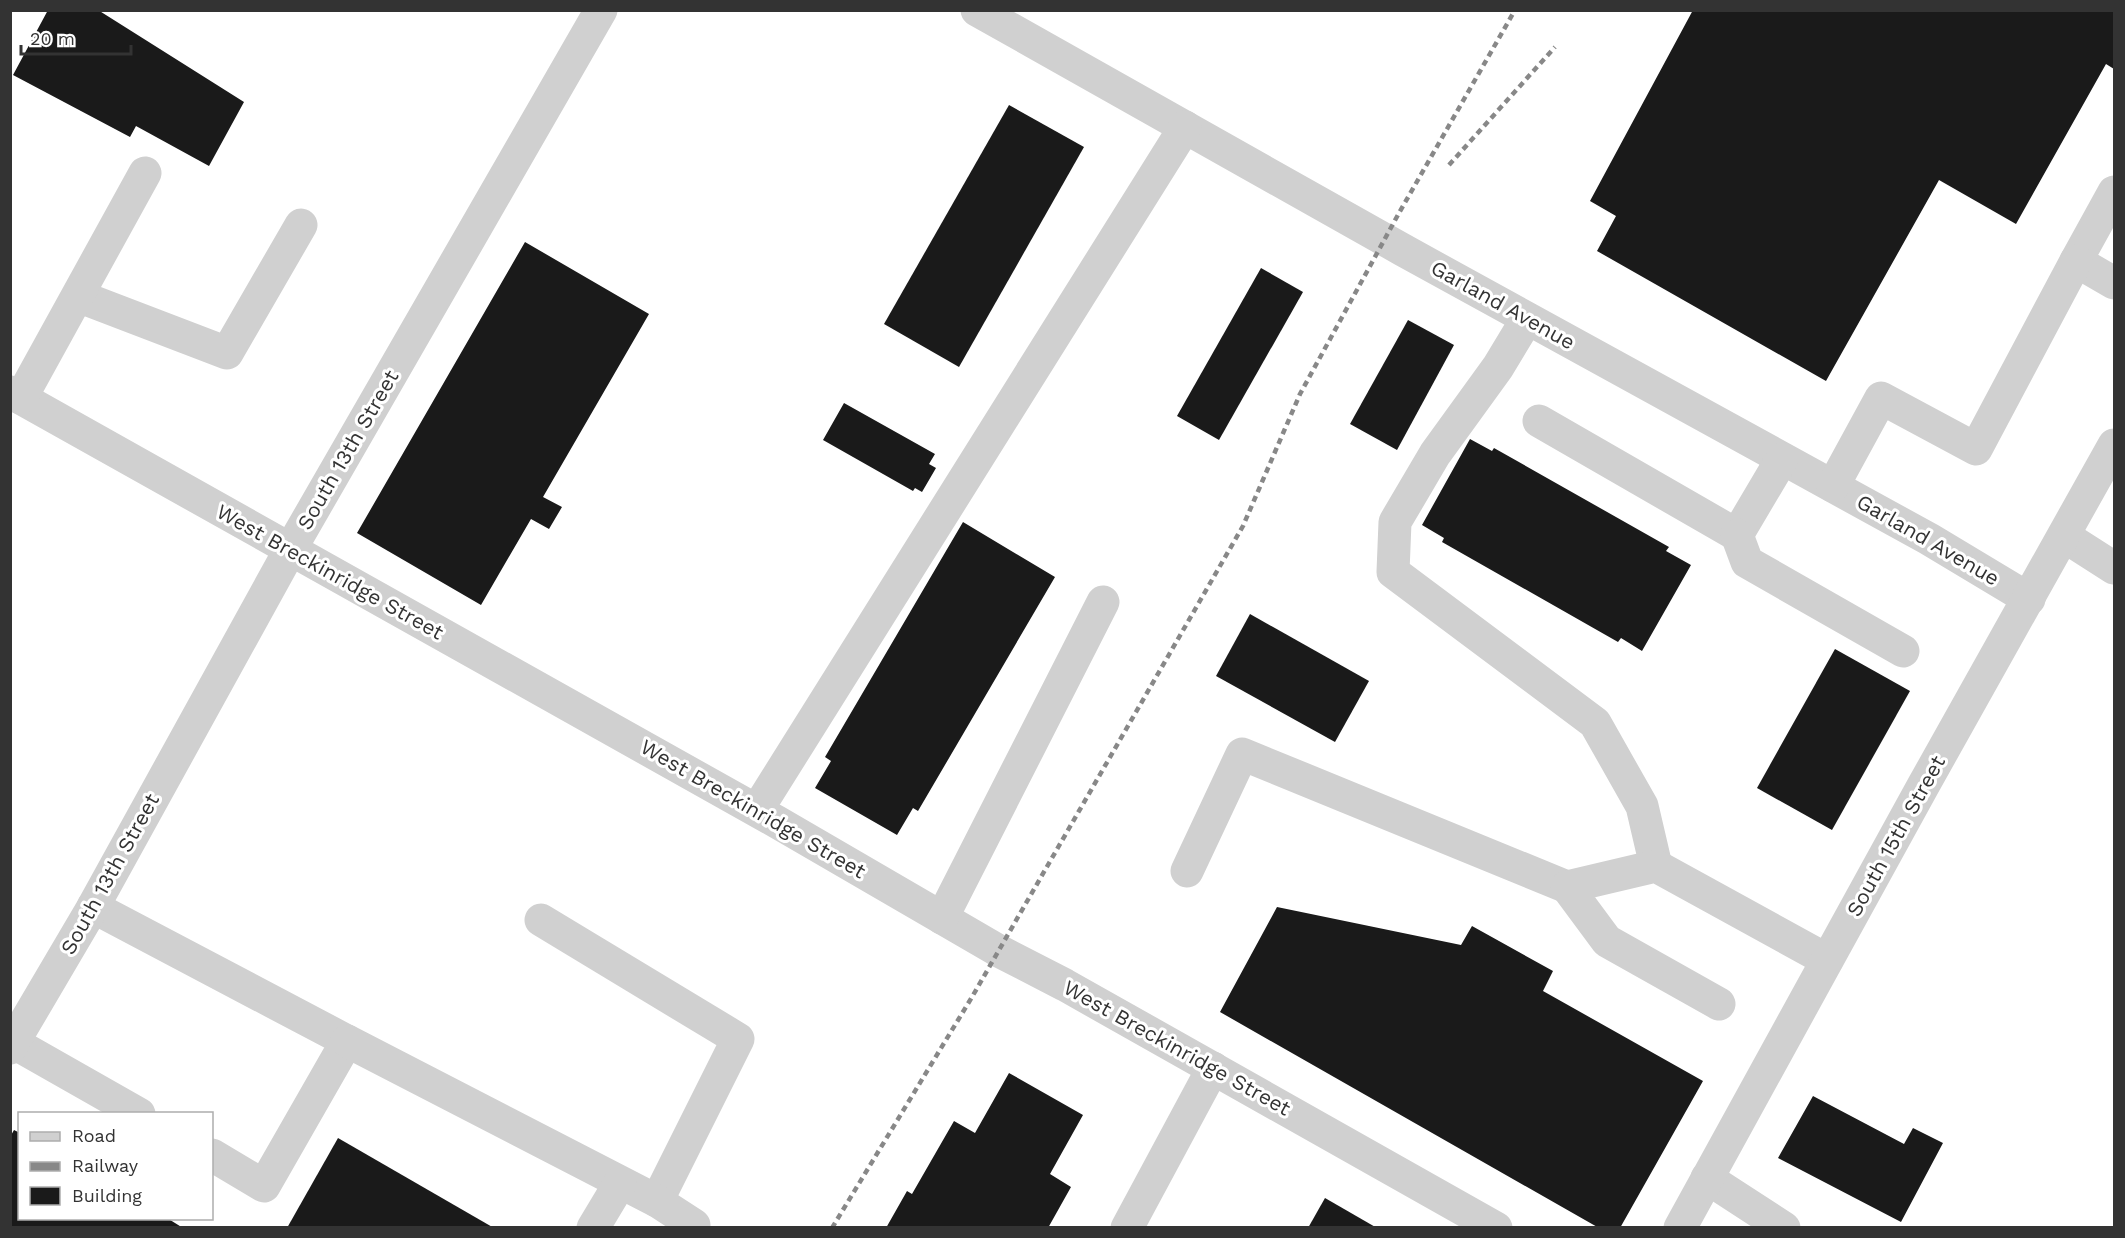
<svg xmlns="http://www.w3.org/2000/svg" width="2125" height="1238" viewBox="0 0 2125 1238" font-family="'Work Sans',sans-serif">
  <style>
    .building { fill: #1a1a1a }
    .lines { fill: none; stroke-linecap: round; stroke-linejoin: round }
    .minor { stroke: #d0d0d0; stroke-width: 33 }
    .rail { stroke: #888; stroke-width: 4.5; stroke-dasharray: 6 4.5; stroke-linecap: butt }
    .labels { text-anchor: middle; stroke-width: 6; stroke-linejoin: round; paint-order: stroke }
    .street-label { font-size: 21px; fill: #333; stroke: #fff }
  </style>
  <rect width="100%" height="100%" fill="#fff"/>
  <g class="building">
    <polygon points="48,10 98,10 244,102 209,166 136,126 130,137 13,75"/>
    <polygon points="1693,10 2114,10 2114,69 2106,64 2016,224 1939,180 1826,381 1597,251 1616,216 1590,201"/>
    <polygon points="1009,105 1084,147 959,367 884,324"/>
    <polygon points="525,242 649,314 543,497 562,507 549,529 531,519 481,605 357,533"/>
    <polygon points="1261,268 1303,292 1219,440 1177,416"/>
    <polygon points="1408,320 1454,345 1397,450 1350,424"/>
    <polygon points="844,403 935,454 929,464 936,468 922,492 915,488 913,491 823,440"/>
    <polygon points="1470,439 1492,451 1494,448 1669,547 1666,551 1691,565 1642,651 1621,638 1618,642 1442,542 1444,538 1422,525"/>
    <polygon points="963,522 1055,577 918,811 913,808 897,835 815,788 831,761 825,757"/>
    <polygon points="1250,614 1369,681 1335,742 1216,676"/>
    <polygon points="1835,649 1910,691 1832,830 1757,788"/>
    <polygon points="1277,907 1461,945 1472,926 1553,971 1543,991 1703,1081 1620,1228 1599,1228 1220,1012"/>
    <polygon points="1009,1073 1083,1115 1050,1174 1071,1187 1048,1228 886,1228 907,1191 912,1194 954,1121 975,1133"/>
    <polygon points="1813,1096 1904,1144 1913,1128 1943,1143 1901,1222 1778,1158"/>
    <polygon points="14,1130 20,1133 20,1218 167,1218 183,1228 10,1228 10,1137"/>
    <polygon points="338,1138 494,1228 287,1228"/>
    <polygon points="1325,1198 1377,1228 1308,1228"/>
  </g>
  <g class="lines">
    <g class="minor">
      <polyline points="977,10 1403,250 1929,539 2029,599"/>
      <polyline points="2114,192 2076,261 2114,283"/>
      <polyline points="78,296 227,353 301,225"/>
      <polyline points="1527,319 1498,367 1435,454 1395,522 1393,572 1595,723 1642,806 1656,866"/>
      <polyline points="10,392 777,822 999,951 1065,985 1496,1228"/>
      <polyline points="21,398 145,173"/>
      <polyline points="1539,421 1737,535 1782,459"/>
      <polyline points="1833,486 1881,398 1976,449 2076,261"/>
      <polyline points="1737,535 1747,562 1903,651"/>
      <polyline points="2064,536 2114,568"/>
      <polyline points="757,810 1185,127"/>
      <polyline points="1187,871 1242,754 1567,887"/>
      <polyline points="93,907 347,1041 264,1186 212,1155"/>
      <polyline points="942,918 1103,602"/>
      <polyline points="541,920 738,1039 657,1201"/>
      <polyline points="1719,1004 1607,941 1567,887 1656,866 1827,960"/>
      <polyline points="347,1041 657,1201 694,1225 693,1228"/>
      <polyline points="14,1043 139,1114"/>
      <polyline points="10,1048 93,907 290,550 601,10"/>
      <polyline points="1707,1178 1784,1228"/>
      <polyline points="593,1228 620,1183"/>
      <polyline points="1127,1228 1213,1068"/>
      <polyline points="1680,1228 1923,786 2114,445"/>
    </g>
    <g class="rail">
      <polyline points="1449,165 1555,47"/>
      <polyline points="832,1228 972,997 1243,526 1300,394 1399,213 1515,10"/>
    </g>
  </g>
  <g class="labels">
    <g class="street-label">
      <text transform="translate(1503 305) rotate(29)" y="7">Garland Avenue</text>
      <text transform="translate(348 450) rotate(-60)" y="7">South 13th Street</text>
      <text transform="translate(1928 540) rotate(30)" y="7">Garland Avenue</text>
      <text transform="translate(330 572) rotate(29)" y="7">West Breckinridge Street</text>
      <text transform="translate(753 809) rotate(30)" y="7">West Breckinridge Street</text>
      <text transform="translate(1896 836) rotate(-61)" y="7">South 15th Street</text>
      <text transform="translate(110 874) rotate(-61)" y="7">South 13th Street</text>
      <text transform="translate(1177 1048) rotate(29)" y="7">West Breckinridge Street</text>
    </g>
  </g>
  <rect width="2125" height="1238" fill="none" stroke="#333333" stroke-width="24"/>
  <rect x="18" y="1112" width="195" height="108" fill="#ffffff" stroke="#adadad" stroke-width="1.5"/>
  <rect x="30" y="1132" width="30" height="9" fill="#d0d0d0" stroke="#adadad" stroke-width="1.5"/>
  <text x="72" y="1142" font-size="18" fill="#333333">Road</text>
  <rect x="30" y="1162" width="30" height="9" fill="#888888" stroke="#adadad" stroke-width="1.5"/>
  <text x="72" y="1172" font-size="18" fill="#333333">Railway</text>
  <rect x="30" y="1187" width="30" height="18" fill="#1a1a1a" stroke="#adadad" stroke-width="1.5"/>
  <text x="72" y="1202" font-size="18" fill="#333333">Building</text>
  <path d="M21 45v9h110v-9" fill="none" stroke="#333333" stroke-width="3"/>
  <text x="30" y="45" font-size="18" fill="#333333" stroke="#ffffff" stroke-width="4.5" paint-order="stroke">20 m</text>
</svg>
